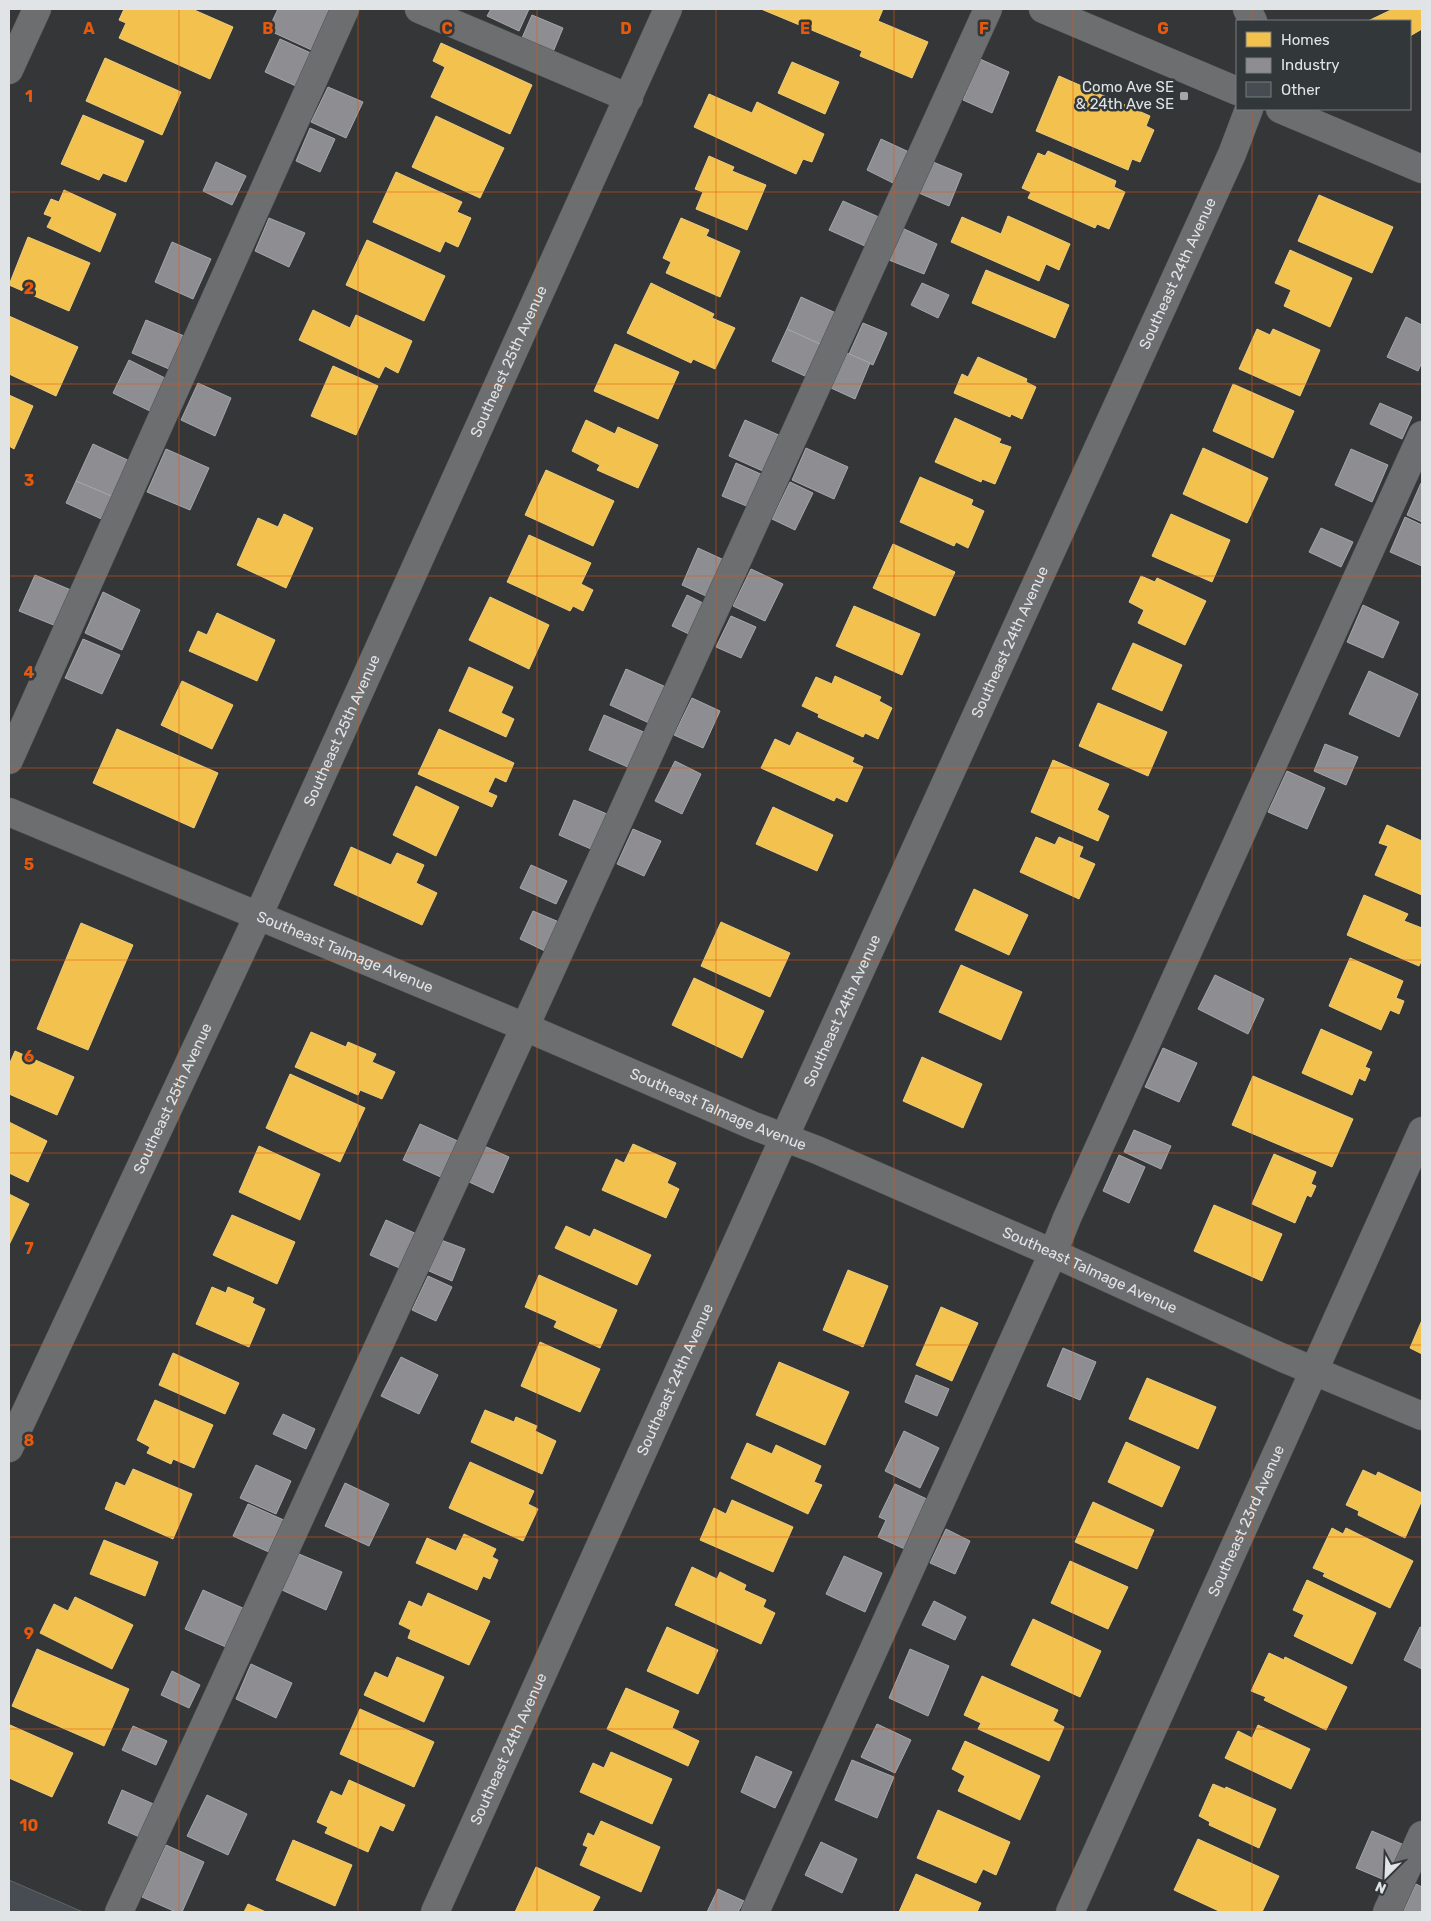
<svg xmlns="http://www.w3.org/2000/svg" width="1431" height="1921" viewBox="0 0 1431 1921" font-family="Rubik,sans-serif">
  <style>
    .homes { fill: #f2c14e; stroke: #edcc7c }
    .industry { fill: #8d8d92; stroke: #a6a7ab }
    .building { fill: #464c51; stroke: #616365 }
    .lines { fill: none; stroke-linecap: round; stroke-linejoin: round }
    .minor-casing { stroke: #505253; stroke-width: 29 }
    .minor { stroke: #6c6e6f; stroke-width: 28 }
    .grid { fill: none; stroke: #e8590c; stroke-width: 1; stroke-opacity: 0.55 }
    .poi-dot { fill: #a4a7a9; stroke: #32373a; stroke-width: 2 }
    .labels { text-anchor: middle; stroke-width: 5; stroke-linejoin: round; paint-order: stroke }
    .poi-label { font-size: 15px; fill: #e1e4e6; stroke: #32373a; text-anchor: end }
    .street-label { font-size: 15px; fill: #e1e4e6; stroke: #32373a }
    .grid-label { font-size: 16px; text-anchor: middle; font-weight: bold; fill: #e8590c; stroke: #32373a; stroke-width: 5; stroke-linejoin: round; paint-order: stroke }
  </style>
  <rect width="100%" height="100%" fill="#343638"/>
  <g class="homes">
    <polygon points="124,9 192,9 233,27 210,79 119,38 126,23 119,20"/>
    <polygon points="761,9 883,9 878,21 928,42 912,78 860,56 862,51"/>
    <polygon points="1393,9 1421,9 1422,29 1410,36 1410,21 1368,21"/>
    <polygon points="441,43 532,85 510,134 431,97 445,67 433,61"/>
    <polygon points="105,58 181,92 162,135 86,101"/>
    <polygon points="792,62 839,82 825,114 778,93"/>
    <polygon points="1059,76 1150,116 1146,126 1154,130 1140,162 1132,159 1128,170 1036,131"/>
    <polygon points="709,94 752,113 757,102 824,134 812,162 803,159 796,174 694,127"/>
    <polygon points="83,115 144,141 126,182 103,173 99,180 61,164"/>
    <polygon points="436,116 504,148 480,198 412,167"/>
    <polygon points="1048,151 1116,181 1114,187 1125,192 1109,229 1097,224 1095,228 1028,198 1031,192 1022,188 1038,153 1045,156"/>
    <polygon points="709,156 734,167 732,171 766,185 747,230 696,209 703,192 695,189"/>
    <polygon points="396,172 462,202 457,212 471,218 458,247 445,241 440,252 373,222"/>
    <polygon points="64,190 116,214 100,252 47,227 52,217 44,214 51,199 59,202"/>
    <polygon points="1319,195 1393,227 1372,273 1298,241"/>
    <polygon points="1008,216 1070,244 1059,270 1046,264 1039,281 951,242 962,217 1001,234"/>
    <polygon points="681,218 709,230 706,236 740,251 720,297 666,273 671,262 663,258"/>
    <polygon points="28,237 90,263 69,311 9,285"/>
    <polygon points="367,240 445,276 424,321 346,285"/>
    <polygon points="1290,250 1352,278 1330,327 1284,306 1291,290 1275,283"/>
    <polygon points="986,270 1069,305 1055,338 972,303"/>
    <polygon points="651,283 714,314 712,318 735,328 715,369 693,359 691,363 627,333"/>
    <polygon points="313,310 350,328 356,315 412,341 398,373 385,366 379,378 299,340"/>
    <polygon points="9,316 78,347 56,396 9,374"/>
    <polygon points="1257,329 1270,335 1273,329 1320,350 1300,396 1239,369"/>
    <polygon points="615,344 679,372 658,419 594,391"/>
    <polygon points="978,357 1027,379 1026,382 1036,387 1022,419 1011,414 1010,417 954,393 962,374 968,377"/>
    <polygon points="333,366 378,386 356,435 311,416"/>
    <polygon points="1233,384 1294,411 1273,458 1213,431"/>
    <polygon points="9,395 33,406 14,449 9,446"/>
    <polygon points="955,418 1001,439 999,443 1011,447 995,484 982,479 981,482 935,462"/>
    <polygon points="586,420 615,434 618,427 658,445 638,488 597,470 600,465 572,451"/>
    <polygon points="1203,448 1268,478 1247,523 1183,494"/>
    <polygon points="546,470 614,501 593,546 525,515"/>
    <polygon points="920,477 973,500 971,505 984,511 968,548 956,542 954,546 900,522"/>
    <polygon points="284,514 313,528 286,588 237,565 258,518 278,527"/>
    <polygon points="1171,514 1230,540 1212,582 1152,556"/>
    <polygon points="529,535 591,563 581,584 593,590 583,611 573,606 570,611 507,582"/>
    <polygon points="893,544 955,572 935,616 873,588"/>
    <polygon points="1141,576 1155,582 1157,578 1206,601 1185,645 1138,623 1144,610 1129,602"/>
    <polygon points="490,597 549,625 529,669 469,640"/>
    <polygon points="854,606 920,634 902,675 836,646"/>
    <polygon points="217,613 275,640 257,681 189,651 198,631 207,635"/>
    <polygon points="1133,643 1182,665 1162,711 1112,689"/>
    <polygon points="469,667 513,687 501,713 514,719 506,737 449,711"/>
    <polygon points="835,676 881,697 879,701 892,708 878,739 865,733 863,737 818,717 819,714 802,706 816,677 832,684"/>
    <polygon points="182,681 233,705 212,749 161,725"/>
    <polygon points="1098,703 1167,732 1148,776 1079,746"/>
    <polygon points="117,729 218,773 194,828 93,783"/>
    <polygon points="439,729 514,763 506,782 495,777 488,792 497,796 492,807 418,774"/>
    <polygon points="797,732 854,758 852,762 863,767 847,802 836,797 834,801 761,768 775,739 790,746"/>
    <polygon points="1053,760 1109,784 1097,810 1109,816 1098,841 1031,812"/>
    <polygon points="416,786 459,807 436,856 393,835"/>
    <polygon points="773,807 833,835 817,871 756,844"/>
    <polygon points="1387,825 1422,841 1422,895 1375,875 1388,846 1379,843"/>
    <polygon points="1036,837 1055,845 1059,837 1083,847 1079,857 1095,864 1079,899 1020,872"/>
    <polygon points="351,847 391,865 397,853 424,865 416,883 437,893 422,925 334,885"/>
    <polygon points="974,889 1028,915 1009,955 955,930"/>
    <polygon points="1364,895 1408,914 1404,921 1422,928 1422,959 1419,966 1347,935"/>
    <polygon points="721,922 790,953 770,997 701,966"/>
    <polygon points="81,923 133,945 88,1050 37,1029"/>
    <polygon points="1350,958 1403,981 1396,998 1404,1001 1399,1014 1390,1010 1381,1030 1329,1006"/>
    <polygon points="961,965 1022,992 1001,1040 939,1012"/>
    <polygon points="694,978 764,1011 742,1058 672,1025"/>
    <polygon points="1321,1029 1372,1052 1365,1067 1370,1069 1365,1081 1359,1078 1352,1095 1302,1073"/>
    <polygon points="311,1032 346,1047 348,1042 376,1054 372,1062 395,1072 382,1099 360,1090 358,1095 295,1067"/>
    <polygon points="15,1051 74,1077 57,1115 9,1094 9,1065"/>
    <polygon points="922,1057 982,1084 963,1128 903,1101"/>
    <polygon points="290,1074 365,1108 340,1162 266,1128"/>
    <polygon points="1253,1076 1353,1119 1332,1167 1232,1125"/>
    <polygon points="9,1122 47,1141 28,1182 9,1173"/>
    <polygon points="633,1144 676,1163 667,1183 679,1189 666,1218 602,1190 616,1159 624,1163"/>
    <polygon points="259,1146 320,1174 300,1220 239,1192"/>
    <polygon points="1274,1154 1316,1172 1311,1184 1316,1186 1311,1197 1307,1195 1295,1223 1252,1204"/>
    <polygon points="9,1194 29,1204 9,1245"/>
    <polygon points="1214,1205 1282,1234 1262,1281 1194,1251"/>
    <polygon points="232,1215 295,1242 277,1284 213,1255"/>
    <polygon points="566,1226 590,1237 594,1229 651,1255 637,1285 555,1248"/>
    <polygon points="848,1270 888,1286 863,1347 823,1330"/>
    <polygon points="539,1275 617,1310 600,1348 554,1327 557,1321 525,1307"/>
    <polygon points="212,1287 226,1293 228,1287 254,1298 252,1303 265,1309 249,1347 196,1324"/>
    <polygon points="941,1307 978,1323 952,1381 916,1365"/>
    <polygon points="1422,1320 1422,1354 1410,1348"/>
    <polygon points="540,1342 600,1369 580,1412 521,1386"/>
    <polygon points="173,1353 239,1383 225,1414 159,1385"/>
    <polygon points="779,1362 849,1392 825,1445 756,1415"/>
    <polygon points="1147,1378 1216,1407 1198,1449 1129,1419"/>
    <polygon points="155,1400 213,1425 194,1468 173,1459 171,1464 147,1453 150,1447 137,1440"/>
    <polygon points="485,1410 514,1422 516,1417 537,1426 535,1431 556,1441 542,1474 471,1442"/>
    <polygon points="1126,1442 1180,1467 1162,1507 1108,1482"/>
    <polygon points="747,1443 772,1454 776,1445 821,1466 814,1482 822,1485 808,1514 731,1478"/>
    <polygon points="470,1462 534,1491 528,1504 538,1509 523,1541 449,1508"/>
    <polygon points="133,1469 192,1494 173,1539 105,1509 116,1482 125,1486"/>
    <polygon points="1363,1470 1376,1476 1378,1472 1422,1493 1422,1500 1405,1538 1358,1515 1359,1511 1346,1505"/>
    <polygon points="732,1500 793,1527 773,1572 700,1540 714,1508 726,1514"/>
    <polygon points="1093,1502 1154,1530 1137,1569 1075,1542"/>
    <polygon points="1332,1528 1343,1534 1346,1528 1413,1561 1390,1608 1323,1576 1325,1573 1313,1568"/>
    <polygon points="464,1534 496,1549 492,1557 498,1560 490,1579 483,1576 477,1590 416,1563 427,1538 456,1551"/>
    <polygon points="104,1540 158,1562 145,1596 90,1574"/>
    <polygon points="1070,1561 1128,1587 1108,1629 1051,1603"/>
    <polygon points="692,1567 717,1579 720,1572 746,1585 744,1590 766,1600 763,1607 775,1613 761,1644 675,1605"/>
    <polygon points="1307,1580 1376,1613 1352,1664 1294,1636 1304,1615 1293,1610"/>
    <polygon points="428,1593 490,1621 469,1665 408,1638 411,1630 399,1624 409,1601 422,1607"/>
    <polygon points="75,1597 133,1625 112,1669 40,1633 54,1604 68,1611"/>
    <polygon points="1033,1619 1101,1651 1080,1697 1011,1665"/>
    <polygon points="667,1627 718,1650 698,1694 647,1671"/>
    <polygon points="37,1649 129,1689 104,1746 12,1706"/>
    <polygon points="1269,1653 1284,1660 1285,1657 1347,1687 1326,1730 1264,1700 1266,1697 1251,1691"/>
    <polygon points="397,1657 444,1677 424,1722 364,1695 375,1672 388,1678"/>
    <polygon points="982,1676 1058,1710 1053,1721 1064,1727 1049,1761 978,1729 981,1723 964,1715"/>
    <polygon points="626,1688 679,1711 672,1728 699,1741 688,1766 607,1729"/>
    <polygon points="360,1709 434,1742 414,1787 340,1754"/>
    <polygon points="10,1725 73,1753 52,1797 9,1778 9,1729"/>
    <polygon points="1258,1725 1310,1749 1291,1789 1225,1758 1238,1731 1252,1738"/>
    <polygon points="965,1741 1040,1776 1020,1820 958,1791 965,1776 952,1769"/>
    <polygon points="611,1752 672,1779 652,1824 580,1792 593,1763 604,1768"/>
    <polygon points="349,1780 405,1805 393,1831 380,1825 368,1852 325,1833 328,1827 317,1822 331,1791 342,1796"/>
    <polygon points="1213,1784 1225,1789 1226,1787 1276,1809 1259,1848 1209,1825 1210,1822 1199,1816"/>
    <polygon points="938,1810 1010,1842 996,1875 983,1869 976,1883 917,1858"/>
    <polygon points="601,1821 660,1847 641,1892 580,1865 588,1847 583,1845 588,1833 594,1836"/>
    <polygon points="1198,1839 1279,1876 1262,1912 1221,1912 1174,1890"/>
    <polygon points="293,1840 352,1865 335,1906 276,1880"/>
    <polygon points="536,1867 600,1897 592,1912 515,1912"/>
    <polygon points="916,1874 981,1903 977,1912 899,1912"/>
    <polygon points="248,1904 266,1912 244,1912"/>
  </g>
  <g class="industry">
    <polygon points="278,9 332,9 316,52 268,30"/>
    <polygon points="491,9 529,9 519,31 487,16"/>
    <polygon points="532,15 563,28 553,52 522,38"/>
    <polygon points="280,39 313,54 298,87 265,72"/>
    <polygon points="980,59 1009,72 992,113 963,100"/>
    <polygon points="328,87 363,102 346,138 311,122"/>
    <polygon points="310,128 335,139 320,172 296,161"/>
    <polygon points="881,139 909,152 895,184 867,170"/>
    <polygon points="216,162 246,176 232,205 203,191"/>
    <polygon points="933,162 962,174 949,206 919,193"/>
    <polygon points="843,201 881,218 867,247 829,230"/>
    <polygon points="269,218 305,233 289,267 255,251"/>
    <polygon points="902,228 937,244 924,274 889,260"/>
    <polygon points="172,242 211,259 193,299 155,282"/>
    <polygon points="922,283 949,295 938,318 911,305"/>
    <polygon points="801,297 836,313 822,345 787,329"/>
    <polygon points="1406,317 1422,325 1422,362 1418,371 1387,357"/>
    <polygon points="146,320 184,336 169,369 132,353"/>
    <polygon points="863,323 887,333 873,365 849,354"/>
    <polygon points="787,329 822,345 807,377 772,361"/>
    <polygon points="847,353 870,363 855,399 831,388"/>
    <polygon points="129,360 169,380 154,413 113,393"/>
    <polygon points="198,383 231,398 215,436 181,420"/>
    <polygon points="1380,403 1412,417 1402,439 1370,424"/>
    <polygon points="745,420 781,436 765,472 729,456"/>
    <polygon points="93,444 132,462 116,498 76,481"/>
    <polygon points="806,448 848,467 834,499 792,480"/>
    <polygon points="166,449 209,468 190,510 147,492"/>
    <polygon points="1351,449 1388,465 1372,502 1335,485"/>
    <polygon points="736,463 763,475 749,507 722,496"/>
    <polygon points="76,481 116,498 106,521 66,503"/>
    <polygon points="790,482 813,493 795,530 772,519"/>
    <polygon points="1421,483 1422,483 1422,522 1407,515"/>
    <polygon points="1405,517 1422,525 1422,566 1390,552"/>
    <polygon points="1321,528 1353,542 1341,567 1309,552"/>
    <polygon points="698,548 724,560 708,597 682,585"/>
    <polygon points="751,569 783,584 765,621 733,606"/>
    <polygon points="35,575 71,590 56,626 19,611"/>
    <polygon points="103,592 140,610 122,650 85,633"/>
    <polygon points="687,595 707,605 693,636 672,626"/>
    <polygon points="1363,605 1399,622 1383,658 1347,642"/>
    <polygon points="731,616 756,627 741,658 716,647"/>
    <polygon points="83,639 120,655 102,694 65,678"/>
    <polygon points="626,669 666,687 649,723 610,705"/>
    <polygon points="1369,671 1418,694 1399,737 1349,714"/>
    <polygon points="692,698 720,711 703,748 674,735"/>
    <polygon points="604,715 646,733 630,768 589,750"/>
    <polygon points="1325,744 1358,757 1346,785 1314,771"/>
    <polygon points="675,761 701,774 682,814 655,801"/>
    <polygon points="1287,771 1325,788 1307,829 1268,812"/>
    <polygon points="574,800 607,814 591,849 559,835"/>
    <polygon points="633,829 661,841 644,876 617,864"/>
    <polygon points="531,865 567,881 556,904 520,888"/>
    <polygon points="533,911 559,922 545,951 520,939"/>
    <polygon points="1215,975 1264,999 1248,1034 1198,1009"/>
    <polygon points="1163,1048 1197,1063 1179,1102 1145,1087"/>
    <polygon points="420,1124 460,1142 443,1178 403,1160"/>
    <polygon points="1134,1130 1171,1146 1161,1169 1124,1152"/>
    <polygon points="482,1145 509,1157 493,1193 467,1181"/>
    <polygon points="1119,1155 1145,1167 1129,1203 1103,1191"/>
    <polygon points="386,1220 419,1235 404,1270 370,1255"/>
    <polygon points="441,1240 465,1249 452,1281 429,1271"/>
    <polygon points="428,1276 452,1287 436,1321 412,1310"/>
    <polygon points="1063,1348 1096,1362 1080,1400 1047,1386"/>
    <polygon points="401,1357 438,1375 419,1414 381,1396"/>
    <polygon points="916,1375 949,1389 937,1416 905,1402"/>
    <polygon points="283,1414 315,1429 306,1449 273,1434"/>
    <polygon points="904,1431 939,1448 920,1488 885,1471"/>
    <polygon points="256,1465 291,1481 276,1514 240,1498"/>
    <polygon points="345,1483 389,1504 369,1546 325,1526"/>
    <polygon points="895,1484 931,1501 907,1550 878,1537 886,1520 879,1517"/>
    <polygon points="248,1504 286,1521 271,1553 233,1536"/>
    <polygon points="946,1529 970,1541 955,1574 930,1563"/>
    <polygon points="299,1554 342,1572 326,1610 282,1590"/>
    <polygon points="844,1556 882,1573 865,1612 826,1594"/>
    <polygon points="203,1590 245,1609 228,1648 185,1629"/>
    <polygon points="934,1601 966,1617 955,1640 922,1625"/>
    <polygon points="1420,1627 1422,1628 1422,1669 1404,1660"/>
    <polygon points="910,1649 949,1666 928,1716 889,1698"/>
    <polygon points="251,1664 292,1683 276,1718 236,1699"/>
    <polygon points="172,1671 200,1685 189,1708 161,1695"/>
    <polygon points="877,1724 911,1740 895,1773 861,1757"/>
    <polygon points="133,1726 167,1741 156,1765 122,1750"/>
    <polygon points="756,1756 792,1772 775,1808 741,1792"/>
    <polygon points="852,1760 894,1777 877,1818 835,1800"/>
    <polygon points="122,1790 158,1806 144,1839 108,1823"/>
    <polygon points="207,1795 247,1814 228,1855 187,1836"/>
    <polygon points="1372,1831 1402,1844 1387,1881 1356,1868"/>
    <polygon points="821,1842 857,1859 842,1893 805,1875"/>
    <polygon points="166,1845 204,1862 182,1912 176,1912 142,1897"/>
    <polygon points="1416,1884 1422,1887 1422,1912 1403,1912"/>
    <polygon points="718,1889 744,1901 738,1912 707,1912"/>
  </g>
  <polygon class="building" points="9,1880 83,1912 9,1912"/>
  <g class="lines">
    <g class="minor-casing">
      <g id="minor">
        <polyline points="419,9 629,98"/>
        <polyline points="1043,9 1237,91"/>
        <polyline points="1247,9 1253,21"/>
        <polyline points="9,70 37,9"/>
        <polyline points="1280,109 1422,169"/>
        <polyline points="9,760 345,9"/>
        <path id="s1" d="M9 812 525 1027 754 1126 817 1150 1053 1253 1283 1358 1422 1416"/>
        <path id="s2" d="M9 1448 258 916 668 9"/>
        <polyline points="119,1912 540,994 988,9"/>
        <path id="s3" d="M435 1912 784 1138 1232 154 1249 109"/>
        <polyline points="755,1912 1053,1253 1067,1218 1422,435"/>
        <path id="s4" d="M1070 1912 1422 1131"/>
        <polyline points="1387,1912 1422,1835"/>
      </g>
    </g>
    <use href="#minor" class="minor"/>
  </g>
  <path class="grid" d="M179 9V1912M358 9V1912M537 9V1912M716 9V1912M894 9V1912M1073 9V1912M1252 9V21M1252 109V1912M9 192H1422M9 384H1422M9 576H1422M9 768H1422M9 960H1422M9 1153H1422M9 1345H1422M9 1537H1422M9 1729H1422"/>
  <rect class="poi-dot" x="1179" y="91" width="10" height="10" rx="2.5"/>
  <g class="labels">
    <g class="poi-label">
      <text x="1174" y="92">Como Ave SE<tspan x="1174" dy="17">&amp; 24th Ave SE</tspan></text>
    </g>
    <g class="street-label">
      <text dy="5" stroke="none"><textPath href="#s3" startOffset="1799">Southeast 24th Avenue</textPath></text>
      <text dy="5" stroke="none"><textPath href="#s2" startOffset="1196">Southeast 25th Avenue</textPath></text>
      <text dy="5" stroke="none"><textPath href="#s3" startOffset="1394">Southeast 24th Avenue</textPath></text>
      <text dy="5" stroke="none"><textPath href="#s2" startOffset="791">Southeast 25th Avenue</textPath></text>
      <text dy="5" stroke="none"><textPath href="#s1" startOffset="364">Southeast Talmage Avenue</textPath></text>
      <text dy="5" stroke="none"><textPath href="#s3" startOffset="989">Southeast 24th Avenue</textPath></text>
      <text dy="5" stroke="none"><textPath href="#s2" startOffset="386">Southeast 25th Avenue</textPath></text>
      <text dy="5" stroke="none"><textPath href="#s1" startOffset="769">Southeast Talmage Avenue</textPath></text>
      <text dy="5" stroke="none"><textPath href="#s1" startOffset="1174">Southeast Talmage Avenue</textPath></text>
      <text dy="5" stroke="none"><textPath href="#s3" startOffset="584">Southeast 24th Avenue</textPath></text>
      <text dy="5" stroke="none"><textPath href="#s4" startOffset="429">Southeast 23rd Avenue</textPath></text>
      <text dy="5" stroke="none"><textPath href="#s3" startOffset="179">Southeast 24th Avenue</textPath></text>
    </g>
  </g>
  <g class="grid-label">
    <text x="89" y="34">A</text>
    <text x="268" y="34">B</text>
    <text x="447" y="34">C</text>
    <text x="626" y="34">D</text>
    <text x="805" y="34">E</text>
    <text x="984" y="34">F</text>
    <text x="1163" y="34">G</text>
    <text x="29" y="102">1</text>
    <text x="29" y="294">2</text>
    <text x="29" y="486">3</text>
    <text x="29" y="678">4</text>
    <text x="29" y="870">5</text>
    <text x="29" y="1062">6</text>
    <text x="29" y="1254">7</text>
    <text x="29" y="1446">8</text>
    <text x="29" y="1639">9</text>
    <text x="29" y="1831">10</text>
  </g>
  <rect width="1431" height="1921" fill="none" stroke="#e1e4e6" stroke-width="20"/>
  <rect x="1236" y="20" width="175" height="90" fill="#32373a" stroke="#787c7f"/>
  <rect x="1246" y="32" width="25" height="15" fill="#f2c14e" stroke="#787c7f"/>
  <text x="1281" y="45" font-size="15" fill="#e1e4e6">Homes</text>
  <rect x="1246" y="58" width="25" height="15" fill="#8d8d92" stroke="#787c7f"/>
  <text x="1281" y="70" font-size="15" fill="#e1e4e6">Industry</text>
  <rect x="1246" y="82" width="25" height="15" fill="#464c51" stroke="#787c7f"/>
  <text x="1281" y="95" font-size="15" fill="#e1e4e6">Other</text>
  <g transform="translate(1386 1876) rotate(204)" stroke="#32373a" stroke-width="4" paint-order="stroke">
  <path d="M0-4L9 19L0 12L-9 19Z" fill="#e1e4e6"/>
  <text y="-8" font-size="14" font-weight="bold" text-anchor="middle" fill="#e1e4e6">N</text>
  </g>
</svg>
